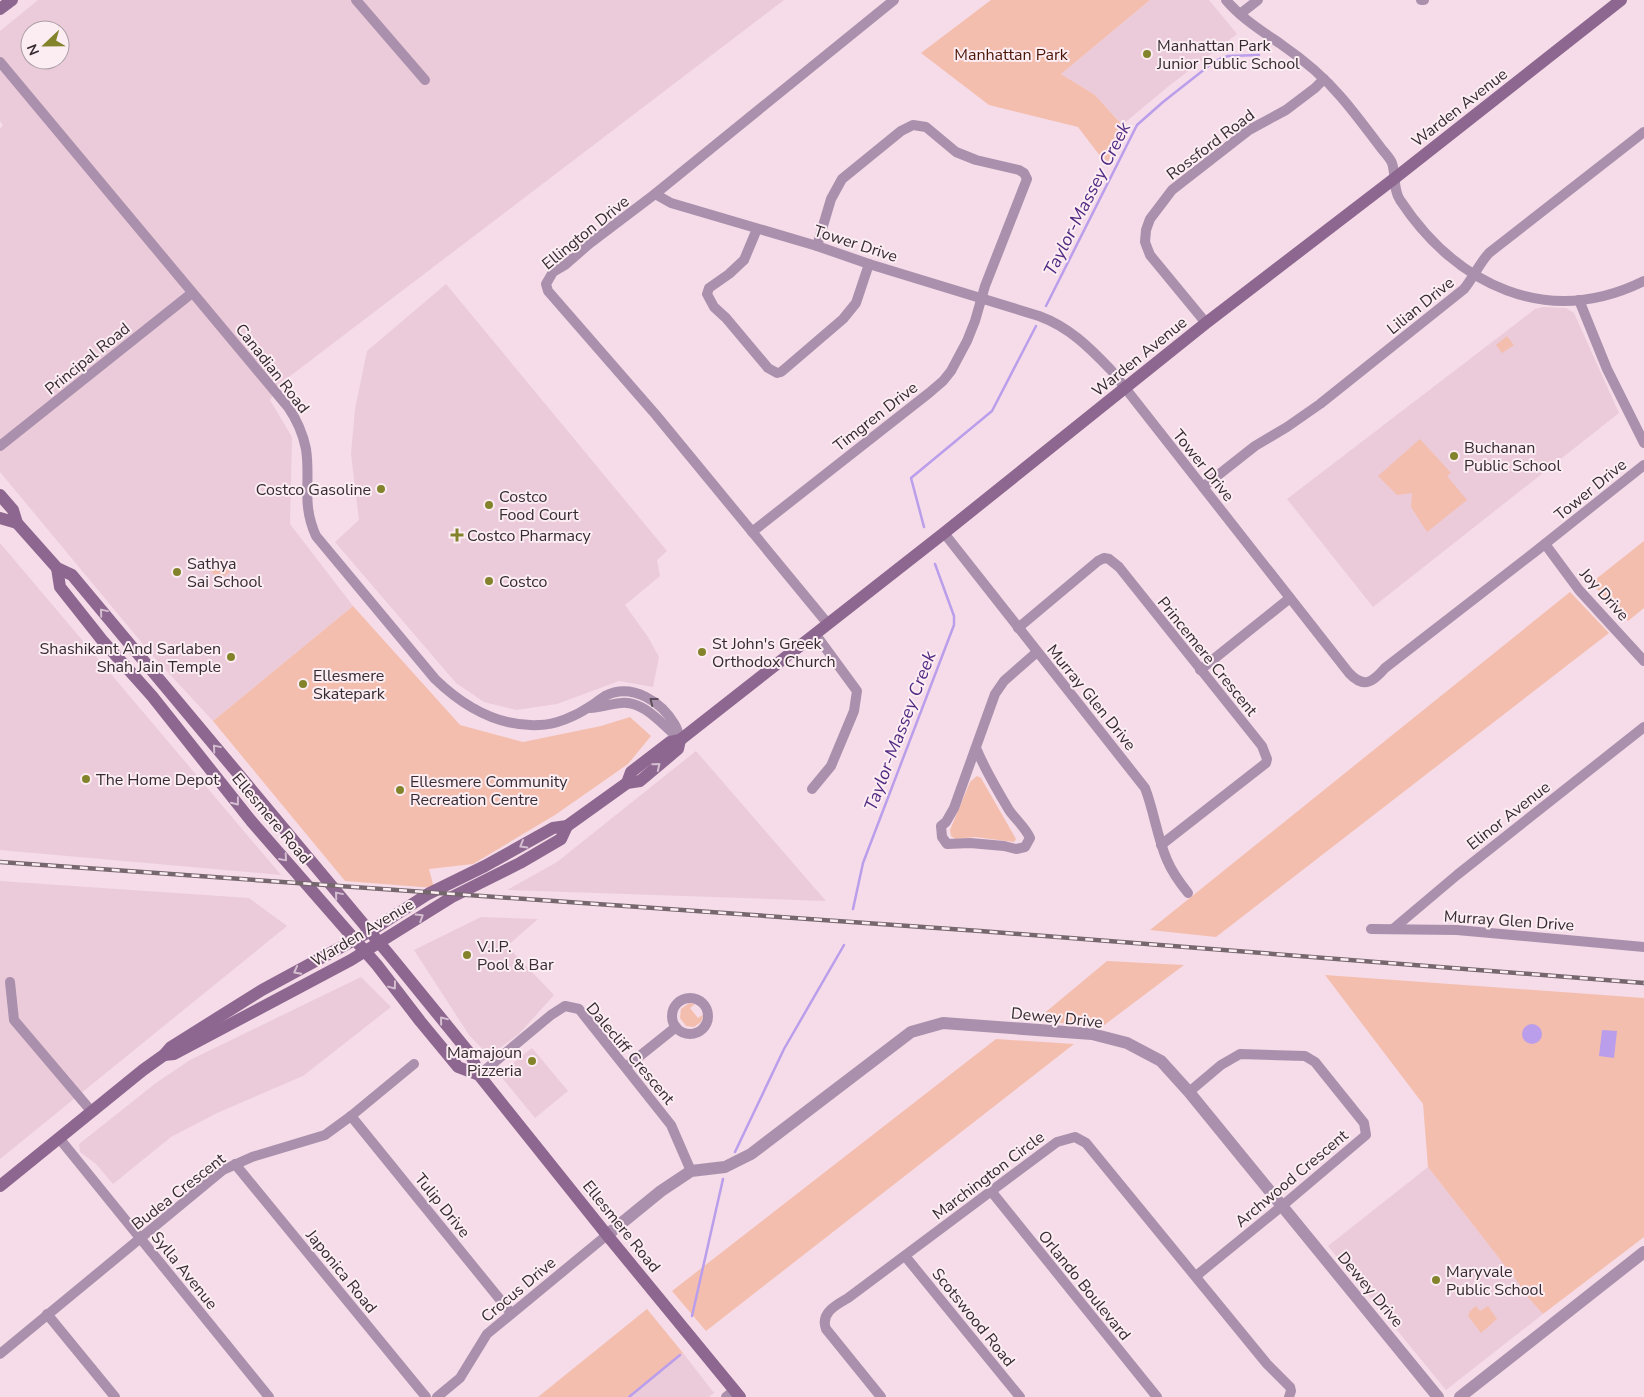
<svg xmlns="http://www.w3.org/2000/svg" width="1644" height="1397" viewBox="0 0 1644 1397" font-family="'Nunito Sans',sans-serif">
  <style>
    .built { fill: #ebcbda; fill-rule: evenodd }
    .green { fill: #f4beae }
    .water { fill: #ba9eeb }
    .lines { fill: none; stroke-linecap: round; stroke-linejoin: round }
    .stream { stroke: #ba9eeb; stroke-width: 2.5 }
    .minor { stroke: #aa90ac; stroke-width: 10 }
    .tertiary { stroke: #aa90ac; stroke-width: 12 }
    .secondary { stroke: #8d6790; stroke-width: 12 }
    .rail-casing { stroke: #76676e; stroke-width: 4.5 }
    .rail { stroke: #fcedf3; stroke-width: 2.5; stroke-dasharray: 8; stroke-linecap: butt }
    .oneway { stroke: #d5bed0 }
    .oneway2 { stroke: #5e4e5b }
    .poi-dot { fill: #83832c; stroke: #fcedf3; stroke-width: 2 }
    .labels { text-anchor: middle; stroke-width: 4; stroke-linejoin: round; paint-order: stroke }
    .poi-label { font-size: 16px; fill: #352b30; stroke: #fcedf3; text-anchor: start }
    .park-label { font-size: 16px; fill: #4c1606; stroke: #fcedf3 }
    .street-label { font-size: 16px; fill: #352b30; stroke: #fcedf3 }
    .water-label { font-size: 18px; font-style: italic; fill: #512982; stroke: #fcedf3 }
  </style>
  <rect width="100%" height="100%" fill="#f5dce8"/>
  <g class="built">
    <path d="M38 0H784L281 383 270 400 292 437 290 524 353 606 213 721 152 655 0 472V129L3 125 0 121V31ZM30 30H60V60H30Z"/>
    <polygon points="1150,0 1209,0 1237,34 1170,85 1122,125 1095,95 1061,74"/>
    <polygon points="446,284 667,551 657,560 660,576 625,605 648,637 659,657 653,687 619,681 557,704 516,710 484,702 456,683 335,542 359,520 351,454 355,409 367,351"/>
    <polygon points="1543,307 1566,308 1574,313 1619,413 1373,607 1287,499 1535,309"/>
    <polygon points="0,543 281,875 0,850"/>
    <polygon points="696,751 826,901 507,890 557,862"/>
    <polygon points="0,881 249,898 287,926 0,1159"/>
    <polygon points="481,917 538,919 507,946 554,995 520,1033 489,1056 469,1035 414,950"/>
    <polygon points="361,977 391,1007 303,1076 217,1113 171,1137 113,1184 96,1164 80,1152 79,1144 156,1083 190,1060"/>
    <polygon points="532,1048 568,1091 535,1118 499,1074"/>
    <polygon points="1428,1167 1543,1314 1446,1390 1328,1246"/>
    <polygon points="683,1353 714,1393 709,1397 627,1397"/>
  </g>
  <g class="green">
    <polygon points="991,0 1150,0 1061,74 1095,95 1122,125 1107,165 1078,127 989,105 921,53"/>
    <polygon points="1507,336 1514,345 1502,353 1496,345"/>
    <polygon points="1420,439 1451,473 1447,476 1467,500 1427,532 1411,507 1412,493 1397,495 1378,476"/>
    <polygon points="1644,541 1644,608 1628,621 1591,583"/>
    <polygon points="222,558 232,570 219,580 209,569"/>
    <polygon points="1570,592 1609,633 1216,937 1150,930"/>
    <polygon points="353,606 460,725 523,742 601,726 630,717 651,736 628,764 555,815 473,864 429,869 434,888 345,881 213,721"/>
    <polygon points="977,776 981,778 1016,839 1014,842 975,837 956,839 951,836 950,830 970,782"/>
    <polygon points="1107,961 1184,965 1103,1026 1035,1021"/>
    <polygon points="1325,975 1644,998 1644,1237 1543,1314 1519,1287 1520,1285 1428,1167 1423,1104"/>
    <polygon points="689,1003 695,1004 690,1008 698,1018 704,1014 701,1022 694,1027 686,1026 680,1018 681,1009"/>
    <polygon points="996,1039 1074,1044 706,1331 672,1291"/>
    <polygon points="1476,1306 1480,1311 1488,1306 1497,1319 1481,1333 1468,1316 1470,1311"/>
    <polygon points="647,1309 683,1353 627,1397 538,1397"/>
  </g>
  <g class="water">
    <circle cx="1532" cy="1034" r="10"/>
    <polygon points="1602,1030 1617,1031 1614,1058 1599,1056"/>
  </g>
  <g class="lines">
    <g class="stream">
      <polyline points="1046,306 1137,125 1163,102 1215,61 1228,56 1259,55"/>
      <polyline points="924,527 911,478 992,411 1036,326"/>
      <polyline points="853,909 863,863 954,625 954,616 935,564"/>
      <polyline points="735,1152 784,1049 844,945"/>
      <polyline points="692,1316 723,1179"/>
      <polyline points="629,1397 680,1355"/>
    </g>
    <g class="minor">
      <polyline points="356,0 425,80"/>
      <path d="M1226 0C1241 18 1262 31 1282 45 1304 60 1324 77 1341 97 1355 113 1368 131 1381 148 1385 153 1390 158 1392 163 1396 175 1393 190 1400 200 1456 285 1547 329 1644 281"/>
      <polyline points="1421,0 1424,0"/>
      <polyline points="1240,14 1258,0"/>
      <path d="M0 62 288 407C297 420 303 434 306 449 311 482 301 503 316 536L435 679C464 707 498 727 539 725 555 725 576 716 589 707 595 704 600 699 605 696 632 682 662 702 675 725 678 730 679 735 680 740"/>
      <path d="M655 194 671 203 817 246 869 264 1039 316C1069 327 1089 347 1111 370L1349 673C1364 689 1373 682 1385 668L1536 551 1644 465"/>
      <polyline points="757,229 744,260 729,274 709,288 707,294 714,307 726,318 768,368 777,373 781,372 787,367 843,319 856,303 869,264"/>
      <polyline points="1579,300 1607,369 1644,443"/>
      <polyline points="1206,323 1150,255 1145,242 1146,230 1150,219 1172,190 1249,130 1286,110 1315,88 1324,79"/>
      <polyline points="0,446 192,293"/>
      <path d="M1203 487 1255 446 1287 427 1320 404 1464 289C1473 278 1479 264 1489 253L1644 132"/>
      <polyline points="752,532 929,393 943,381 951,371 967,341 975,321 985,286 1027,179 1024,173 1019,170 976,160 956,152 926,127 913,125 901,131 842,179 831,199 817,246"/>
      <path d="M944 533 1145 788C1154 811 1157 837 1167 860 1172 872 1180 883 1188 893"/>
      <polyline points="1545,544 1579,590 1644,661"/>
      <polyline points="828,624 656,415 548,291 546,284 553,272 565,265 589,244 655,194 894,0"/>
      <polyline points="1018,628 1098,561 1104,558 1109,559 1119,567 1262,746 1267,759 1266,763 1161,845"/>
      <polyline points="1200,670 1290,598"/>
      <path d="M590 708C600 707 611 704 621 703 644 700 663 726 680 739"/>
      <path d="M976 748C985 770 997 790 1009 810 1015 819 1026 828 1030 838L1025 847 1016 849 1004 846 970 843 947 844 942 837 941 826 946 822 954 808 995 694 1004 681 1037 652"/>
      <polyline points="812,789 831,766 854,711 857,691 816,635"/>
      <polyline points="1371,929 1457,930 1644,947"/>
      <polyline points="1393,929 1457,875 1644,727"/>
      <polyline points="10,982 14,1020 92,1112"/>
      <circle cx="690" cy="1016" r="18"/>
      <polyline points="626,1067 676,1027"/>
      <polyline points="479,1075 551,1015 565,1006 579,1009 671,1125 691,1171"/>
      <polyline points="1189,1092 1221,1065 1240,1054 1305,1056 1315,1062 1364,1123 1366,1135 1282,1206 1196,1276"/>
      <polyline points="351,1116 511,1313"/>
      <polyline points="59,1138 269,1397"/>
      <polyline points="235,1164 426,1397"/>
      <polyline points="991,1191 1157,1397"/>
      <polyline points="905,1256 1020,1397"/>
      <polyline points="47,1314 115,1397"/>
      <polyline points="0,1354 223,1170 252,1157 325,1135 351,1116 414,1064"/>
      <polyline points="437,1397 460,1378 487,1334 607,1235"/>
      <polyline points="726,1397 735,1390"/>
      <path d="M881 1397 826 1329C820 1313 836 1305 848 1298L1057 1142 1075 1137 1086 1143 1267 1364 1290 1387 1291 1391 1289 1397"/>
    </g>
    <g class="tertiary">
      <polyline points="607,1235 661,1191 691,1171 725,1167 751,1154 911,1032 943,1023 1092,1034 1127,1043 1161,1061 1189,1092 1438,1397"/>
      <polyline points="1460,1397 1644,1252"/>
    </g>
    <g class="secondary">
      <polyline points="0,9 12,0"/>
      <polyline points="0,495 13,510 17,523 57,568 72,575 392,958 471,1055 479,1075 607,1235 740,1397"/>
      <polyline points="0,518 17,523"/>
      <polyline points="57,568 60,587 102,640 152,696 252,822 377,965 420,1021 458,1067 479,1075"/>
      <polyline points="627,783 631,772 670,742 680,740 944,533 1206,323 1395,178 1621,0"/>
      <polyline points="164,1055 174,1054 351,960 452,897 520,863 561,839 567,826"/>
      <polyline points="0,1186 143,1070 164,1055 171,1047 262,990 369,932 428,894 485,866 553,828 567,826 627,783 640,781 678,749 680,740"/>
    </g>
    <g class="rail-casing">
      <polyline id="rail" points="0,862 980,931 1644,983"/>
    </g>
    <use href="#rail" class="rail"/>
  </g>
  <defs><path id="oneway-chevron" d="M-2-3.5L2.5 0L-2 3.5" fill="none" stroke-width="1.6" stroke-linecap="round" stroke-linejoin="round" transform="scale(1.25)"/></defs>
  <g class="oneway">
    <use href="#oneway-chevron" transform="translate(103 612) rotate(-130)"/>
    <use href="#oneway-chevron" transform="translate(216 748) rotate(-130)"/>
    <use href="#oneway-chevron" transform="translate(657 766) rotate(-39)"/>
    <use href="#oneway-chevron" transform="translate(236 802) rotate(52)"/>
    <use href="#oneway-chevron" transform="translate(523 845) rotate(150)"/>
    <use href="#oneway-chevron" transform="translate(284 858) rotate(49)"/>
    <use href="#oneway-chevron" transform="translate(338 895) rotate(-130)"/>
    <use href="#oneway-chevron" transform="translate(420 917) rotate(-32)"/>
    <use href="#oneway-chevron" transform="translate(297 971) rotate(152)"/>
    <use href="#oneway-chevron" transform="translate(393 986) rotate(53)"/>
    <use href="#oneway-chevron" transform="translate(443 1020) rotate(-129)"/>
  </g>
  <use class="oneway2" href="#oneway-chevron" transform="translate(653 701) rotate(-142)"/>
  <g class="poi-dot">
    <circle cx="1147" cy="54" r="5"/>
    <circle cx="1454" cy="456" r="5"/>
    <circle cx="381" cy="489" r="5"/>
    <circle cx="489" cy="505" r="5"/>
    <path d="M454.5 527.5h5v5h5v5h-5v5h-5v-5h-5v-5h5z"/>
    <circle cx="177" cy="572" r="5"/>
    <circle cx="489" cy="581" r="5"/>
    <circle cx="702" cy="652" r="5"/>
    <circle cx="231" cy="657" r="5"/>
    <circle cx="303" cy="684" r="5"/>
    <circle cx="86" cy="779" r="5"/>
    <circle cx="400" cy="790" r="5"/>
    <circle cx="467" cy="955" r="5"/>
    <circle cx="532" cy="1061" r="5"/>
    <circle cx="1436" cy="1280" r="5"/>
  </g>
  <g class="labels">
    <g class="poi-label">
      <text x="1157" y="51">Manhattan Park<tspan x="1157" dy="18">Junior Public School</tspan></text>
      <text x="1464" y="453">Buchanan<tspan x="1464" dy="18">Public School</tspan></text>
      <text x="371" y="495" text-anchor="end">Costco Gasoline</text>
      <text x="499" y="502">Costco<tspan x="499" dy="18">Food Court</tspan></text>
      <text x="467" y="541">Costco Pharmacy</text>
      <text x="187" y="569">Sathya<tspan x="187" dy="18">Sai School</tspan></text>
      <text x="499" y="587">Costco</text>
      <text x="712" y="649">St John's Greek<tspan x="712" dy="18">Orthodox Church</tspan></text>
      <text x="221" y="654" text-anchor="end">Shashikant And Sarlaben<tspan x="221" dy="18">Shah Jain Temple</tspan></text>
      <text x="313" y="681">Ellesmere<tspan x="313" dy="18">Skatepark</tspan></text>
      <text x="96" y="785">The Home Depot</text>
      <text x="410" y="787">Ellesmere Community<tspan x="410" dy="18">Recreation Centre</tspan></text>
      <text x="477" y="952">V.I.P.<tspan x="477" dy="18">Pool &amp; Bar</tspan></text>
      <text x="522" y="1058" text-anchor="end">Mamajoun<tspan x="522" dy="18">Pizzeria</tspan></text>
      <text x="1446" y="1277">Maryvale<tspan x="1446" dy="18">Public School</tspan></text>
    </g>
    <g class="park-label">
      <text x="1011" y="60">Manhattan Park</text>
    </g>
    <g class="street-label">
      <text transform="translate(1459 107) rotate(-38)" y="6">Warden Avenue</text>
      <text transform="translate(1210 144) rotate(-37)" y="6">Rossford Road</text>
      <text transform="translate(585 232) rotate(-39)" y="6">Ellington Drive</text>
      <text transform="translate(856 243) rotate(18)" y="6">Tower Drive</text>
      <text transform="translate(1420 305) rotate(-39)" y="6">Lilian Drive</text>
      <text transform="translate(1139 356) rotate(-39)" y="6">Warden Avenue</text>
      <text transform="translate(87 358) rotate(-39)" y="6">Principal Road</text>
      <text transform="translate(273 368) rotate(52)" y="6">Canadian Road</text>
      <text transform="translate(875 416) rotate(-38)" y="6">Timgren Drive</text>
      <text transform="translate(1204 465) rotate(51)" y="6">Tower Drive</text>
      <text transform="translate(1590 489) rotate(-39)" y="6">Tower Drive</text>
      <text transform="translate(1605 594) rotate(48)" y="6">Joy Drive</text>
      <text transform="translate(1208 656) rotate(51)" y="6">Princemere Crescent</text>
      <text transform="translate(1092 697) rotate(51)" y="6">Murray Glen Drive</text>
      <text transform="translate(1508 815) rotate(-38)" y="6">Elinor Avenue</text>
      <text transform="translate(272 818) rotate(50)" y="6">Ellesmere Road</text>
      <text transform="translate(1509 920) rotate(4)" y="6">Murray Glen Drive</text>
      <text transform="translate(362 932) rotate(-31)" y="6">Warden Avenue</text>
      <text transform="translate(1057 1017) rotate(6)" y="6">Dewey Drive</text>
      <text transform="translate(631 1053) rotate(50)" y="6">Dalecliff Crescent</text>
      <text transform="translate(988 1175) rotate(-37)" y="6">Marchington Circle</text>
      <text transform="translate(1291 1178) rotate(-40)" y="6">Archwood Crescent</text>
      <text transform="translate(178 1191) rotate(-38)" y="6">Budea Crescent</text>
      <text transform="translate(443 1205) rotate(51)" y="6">Tulip Drive</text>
      <text transform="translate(622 1226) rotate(51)" y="6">Ellesmere Road</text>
      <text transform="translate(185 1270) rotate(51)" y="6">Sylla Avenue</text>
      <text transform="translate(342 1271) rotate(51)" y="6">Japonica Road</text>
      <text transform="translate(1085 1285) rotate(51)" y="6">Orlando Boulevard</text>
      <text transform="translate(518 1289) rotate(-40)" y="6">Crocus Drive</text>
      <text transform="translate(1371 1289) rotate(50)" y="6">Dewey Drive</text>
      <text transform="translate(974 1317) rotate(51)" y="6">Scotswood Road</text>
    </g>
    <g class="water-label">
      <text transform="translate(1087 199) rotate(-63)" y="6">Taylor-Massey Creek</text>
      <text transform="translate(900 731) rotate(-69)" y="6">Taylor-Massey Creek</text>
    </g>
  </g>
  <g transform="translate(45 45) rotate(248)"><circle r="24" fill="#fcedf3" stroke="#ac9fa5"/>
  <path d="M0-4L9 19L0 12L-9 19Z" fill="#83832c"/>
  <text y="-8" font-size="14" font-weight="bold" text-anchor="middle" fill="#352b30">N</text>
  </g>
</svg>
